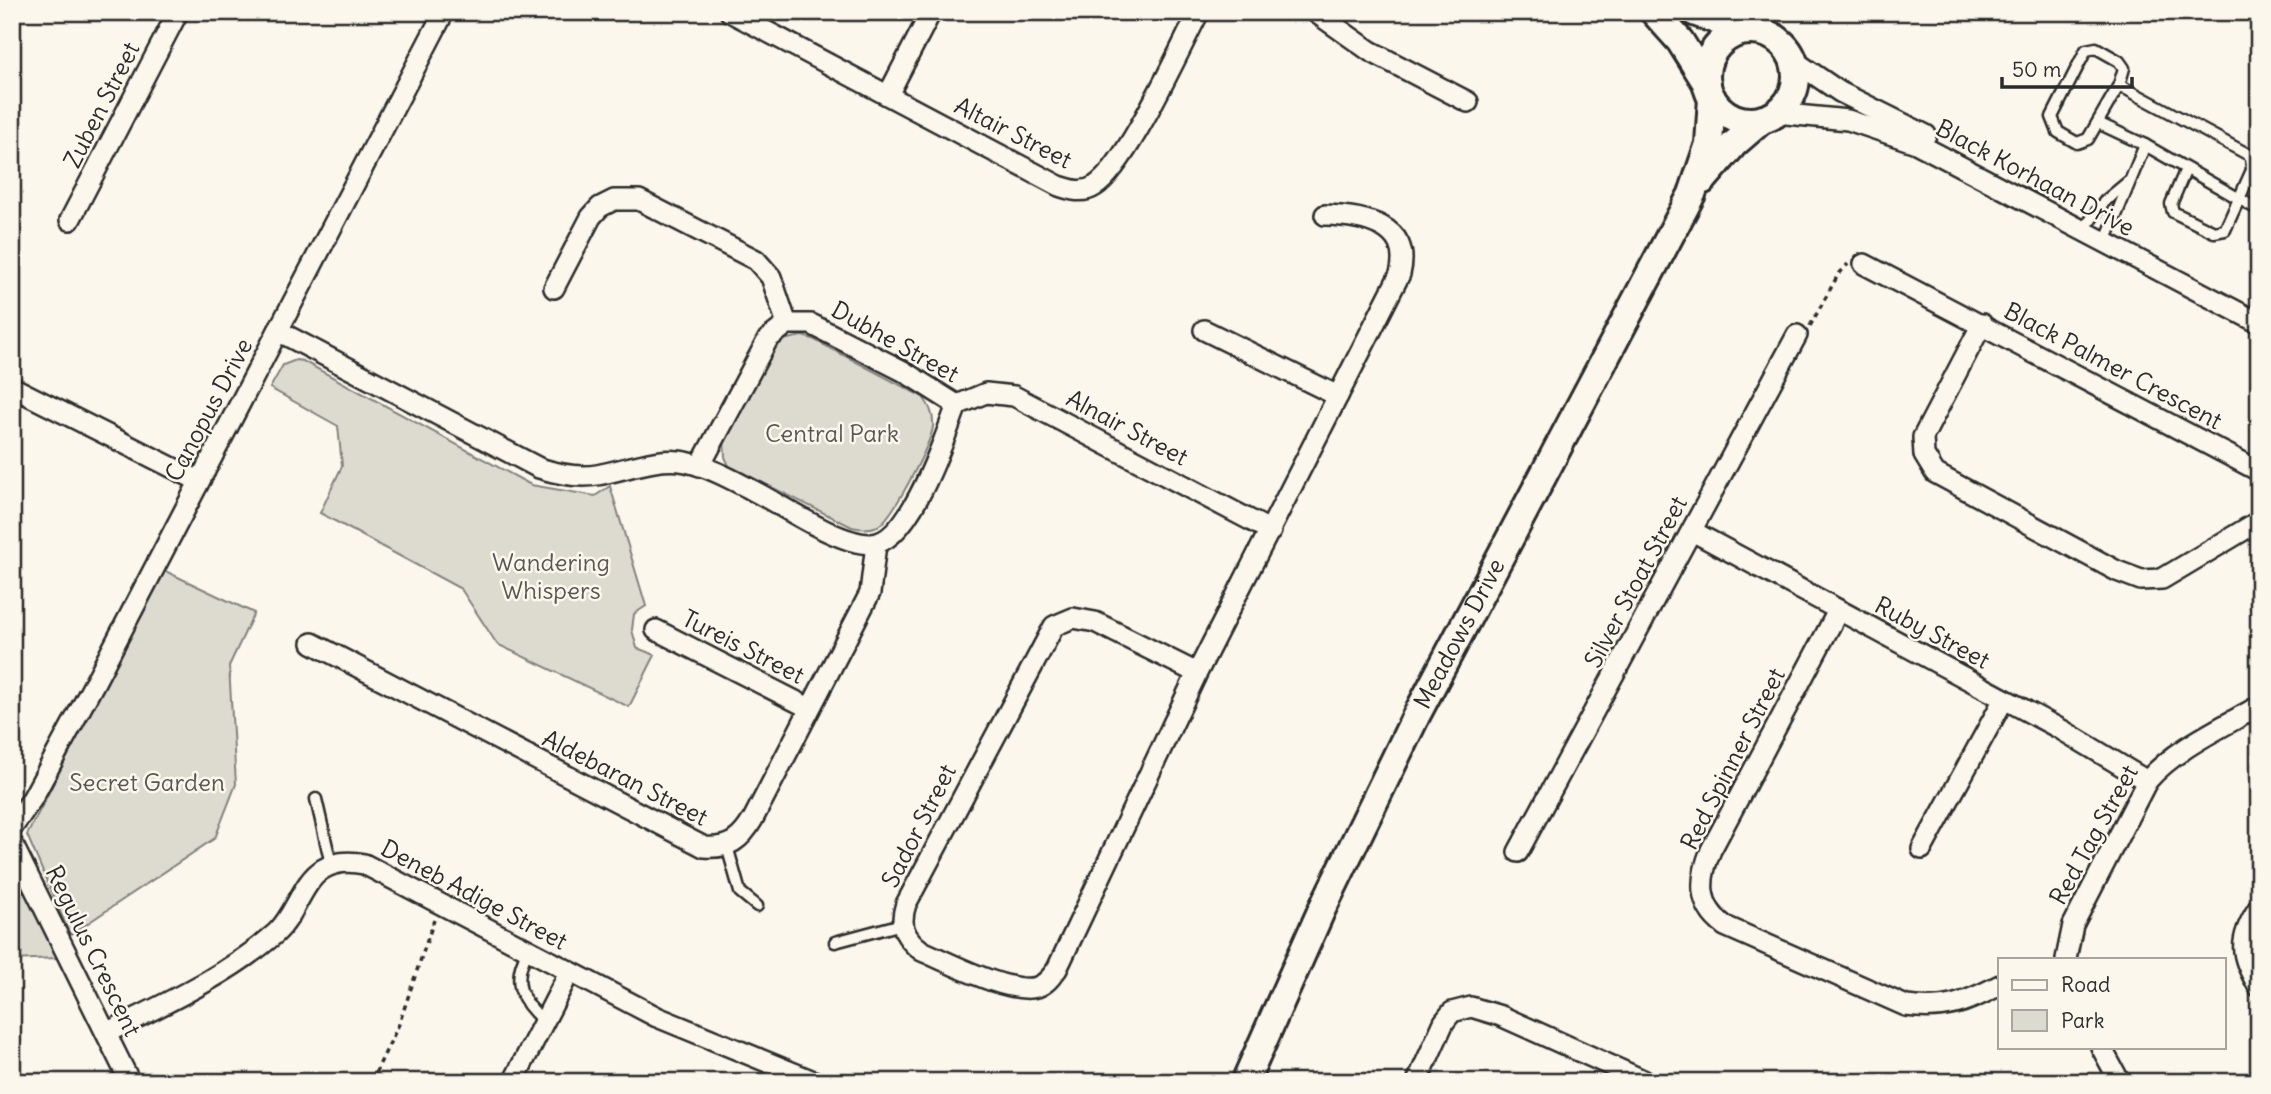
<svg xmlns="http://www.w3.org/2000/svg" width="2271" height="1094" viewBox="0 0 2271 1094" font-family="Delius,sans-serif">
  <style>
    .green { fill: #dddad0; stroke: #84827e; stroke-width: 2 }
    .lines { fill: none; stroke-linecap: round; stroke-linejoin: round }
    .lane-casing { stroke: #2b2b2b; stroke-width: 15 }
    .street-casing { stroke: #2b2b2b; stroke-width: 24 }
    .secondary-casing { stroke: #2b2b2b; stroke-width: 32 }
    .path { stroke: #2b2b2b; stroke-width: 3.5; stroke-dasharray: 5 5; stroke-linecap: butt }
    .lane { stroke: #fbf7ec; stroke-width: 10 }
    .street { stroke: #fbf7ec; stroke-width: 19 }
    .secondary { stroke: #fbf7ec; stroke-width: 26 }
    .labels { text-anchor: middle; stroke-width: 5; stroke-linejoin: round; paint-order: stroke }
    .street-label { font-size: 24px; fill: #2b2b2b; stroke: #fbf7ec }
    .park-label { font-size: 24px; fill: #585754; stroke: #fbf7ec }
  </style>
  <rect width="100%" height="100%" fill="#fbf7ec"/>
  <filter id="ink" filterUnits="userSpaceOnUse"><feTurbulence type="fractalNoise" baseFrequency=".0143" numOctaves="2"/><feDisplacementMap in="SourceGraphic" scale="14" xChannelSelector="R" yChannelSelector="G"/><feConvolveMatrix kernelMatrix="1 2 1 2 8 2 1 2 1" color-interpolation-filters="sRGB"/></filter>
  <g filter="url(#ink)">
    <g class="green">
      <path d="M802 336 813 339 923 397C930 406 934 416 933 427 930 445 893 518 878 526 869 530 861 529 852 527L729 466 725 457 724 439 776 346 783 340Z"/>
      <polygon points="296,360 303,361 531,485 595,496 610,486 646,606 634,614 632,630 637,648 655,655 629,707 497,644 461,589 320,513 342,466 338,426 270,388 283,365"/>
      <polygon points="163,570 254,613 229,666 236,784 215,838 70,935 27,835"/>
      <polygon points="12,863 57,958 12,960"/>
    </g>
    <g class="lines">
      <g class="lane-casing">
        <g id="lane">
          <polygon points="2096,48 2119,61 2124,68 2119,85 2088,139 2077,143 2058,132 2052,117 2086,50"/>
          <polyline points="2119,85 2251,156 2252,170 2225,230 2214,232 2173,212 2171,204 2186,169"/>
          <polyline points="2098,123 2145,145 2105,242"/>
          <polyline points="2145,145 2259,210"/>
          <polyline points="2083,230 2105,201 2128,182"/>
          <polyline points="316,799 331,864"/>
          <polyline points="727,846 740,892 757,906"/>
          <polyline points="835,942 902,924"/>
          <path d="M528 951C511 980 520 1001 544 1021"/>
        </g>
      </g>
      <g class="street-casing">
        <g id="street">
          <path d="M730 12 1059 186C1071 190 1083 194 1095 186 1126 167 1179 50 1199 12"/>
          <polyline points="1315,12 1370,51 1468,102"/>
          <polyline points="1793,60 1840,92 1926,135"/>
          <polyline points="888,95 931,12"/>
          <polyline points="1776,113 1848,120 1916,143 2259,323"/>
          <polyline points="70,220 178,12"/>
          <polyline points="1864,264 2259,471"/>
          <polyline points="554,288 591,217 600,207 614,200 639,200 756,260 771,277 787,324"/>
          <polyline points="1982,324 1923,437 1924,455 1935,473 2117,571 2141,580 2162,579 2259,521"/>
          <polyline points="1204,330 1338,396"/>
          <path d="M278 331 539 468C558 474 578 478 597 475 626 470 657 456 686 462 710 467 733 480 754 491 785 507 836 543 870 544 910 545 945 436 957 405"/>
          <polyline points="12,387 199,481"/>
          <polyline points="957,405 986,393 1014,396 1271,531"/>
          <polyline points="700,466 768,339 787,324 811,324 903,371 957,405"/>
          <polyline points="1692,531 2062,730 2147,781"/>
          <path d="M1838 611 1711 850C1699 879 1697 906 1725 926L1906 1006C1946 1011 1965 1003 2000 985"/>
          <polyline points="656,630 809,708"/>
          <path d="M312 643 704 847C729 849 741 840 753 819L870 593 876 544"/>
          <path d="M1197 673 1095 622 1073 618 1054 626 906 904C899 925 904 938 922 951 948 962 1010 995 1037 987 1046 984 1051 977 1057 969L1197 673 1400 274C1413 224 1362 216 1325 215"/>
          <polyline points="12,828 32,799 95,682 444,12"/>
          <polyline points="12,843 130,1082"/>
          <polyline points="1922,849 2004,699"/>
          <polyline points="1518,852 1797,335"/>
          <path d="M2259 907C2238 939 2239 955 2259 987"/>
          <path d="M2066 959 2073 925 2147 781C2176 748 2221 728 2259 706"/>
          <path d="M106 1033C164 1004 227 976 276 933 296 915 301 883 323 869 336 861 350 861 364 864L657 1017 816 1082"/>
          <polyline points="2101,1047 2120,1082"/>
          <polyline points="513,1082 569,973"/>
          <polyline points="1417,1082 1444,1022 1452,1012 1471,1007 1501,1016 1647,1082"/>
        </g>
      </g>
      <g class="secondary-casing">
        <g id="secondary">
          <polyline points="1654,12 1680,41 1707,84"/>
          <polyline points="1694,12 1746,31"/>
          <circle cx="1751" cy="76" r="45"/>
          <polyline points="1703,180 1734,144 1763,119"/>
          <path id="s1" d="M1245 1082 1322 909 1416 716 1692 194 1709 144 1712 98"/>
        </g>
      </g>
      <g class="path">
        <polyline points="1810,326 1838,275 1848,264"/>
        <polyline points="371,1082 399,1024 434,920"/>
      </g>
      <use href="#lane" class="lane"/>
      <use href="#street" class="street"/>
      <use href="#secondary" class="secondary"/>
    </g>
  </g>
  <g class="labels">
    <g class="street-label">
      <text transform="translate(102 105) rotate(-63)" y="8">Zuben Street</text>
      <text transform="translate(1013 133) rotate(27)" y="8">Altair Street</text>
      <text transform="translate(2035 178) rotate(28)" y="8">Black Korhaan Drive</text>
      <text transform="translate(895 342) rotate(29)" y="8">Dubhe Street</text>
      <text transform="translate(2113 366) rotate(28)" y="8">Black Palmer Crescent</text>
      <text transform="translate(209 410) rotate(-62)" y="8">Canopus Drive</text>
      <text transform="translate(1127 428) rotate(28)" y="8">Alnair Street</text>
      <text transform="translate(1636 582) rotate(-62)" y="8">Silver Stoat Street</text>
      <text transform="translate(1932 633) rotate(28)" y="8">Ruby Street</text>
      <text dy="8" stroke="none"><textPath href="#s1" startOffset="497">Meadows Drive</textPath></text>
      <text transform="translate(743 647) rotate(27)" y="8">Tureis Street</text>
      <text transform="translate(1733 759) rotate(-63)" y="8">Red Spinner Street</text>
      <text transform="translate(625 778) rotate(27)" y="8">Aldebaran Street</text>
      <text transform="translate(919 826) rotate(-63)" y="8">Sador Street</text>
      <text transform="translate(2094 835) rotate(-61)" y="8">Red Tag Street</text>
      <text transform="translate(474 895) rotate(28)" y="8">Deneb Adige Street</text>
      <text transform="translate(93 951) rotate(64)" y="8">Regulus Crescent</text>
    </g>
    <g class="park-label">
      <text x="832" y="442">Central Park</text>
      <text x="551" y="571">Wandering<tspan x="551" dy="28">Whispers</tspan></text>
      <text x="147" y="791">Secret Garden</text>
    </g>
  </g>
  <rect width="2271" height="1094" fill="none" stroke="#fbf7ec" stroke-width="42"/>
  <rect x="21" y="21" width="2229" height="1052" fill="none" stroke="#2b2b2b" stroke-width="2.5" filter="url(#ink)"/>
  <rect x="1998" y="958" width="228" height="91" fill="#fbf7ec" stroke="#a8a59f" stroke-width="2"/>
  <rect x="2012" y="980" width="35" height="10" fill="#fbf7ec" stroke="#a8a59f" stroke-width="2"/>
  <text x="2061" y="992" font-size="21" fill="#2b2b2b">Road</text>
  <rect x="2012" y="1010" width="35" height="21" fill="#dddad0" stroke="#a8a59f" stroke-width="2"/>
  <text x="2061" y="1028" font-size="21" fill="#2b2b2b">Park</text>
  <path d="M2002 77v10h130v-10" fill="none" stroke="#2b2b2b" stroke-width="3.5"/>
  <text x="2012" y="77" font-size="21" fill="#2b2b2b" stroke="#fbf7ec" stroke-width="5" paint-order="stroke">50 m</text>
</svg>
